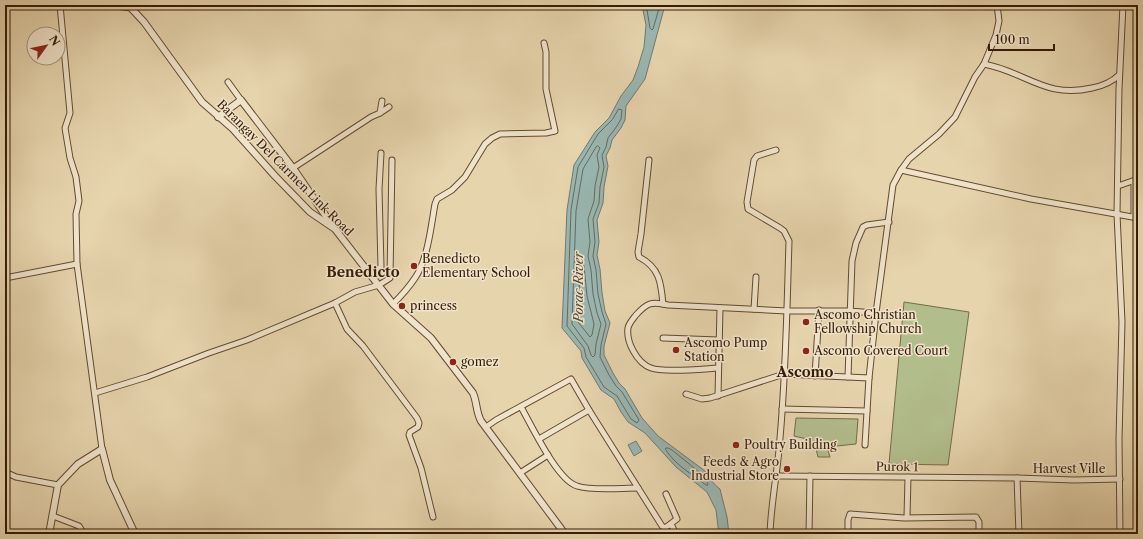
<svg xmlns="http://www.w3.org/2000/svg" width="1143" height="539" viewBox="0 0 1143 539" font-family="'Libre Caslon Text',serif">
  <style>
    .green { fill: #b2bd8c; stroke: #746c49 }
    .water { fill: #99b7b2; stroke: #72796d }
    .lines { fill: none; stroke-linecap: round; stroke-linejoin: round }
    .shore { stroke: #686a5c; stroke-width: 1 }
    .minor-casing { stroke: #634a30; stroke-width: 7 }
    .tertiary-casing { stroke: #634a30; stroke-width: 8 }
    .minor { stroke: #efe3ca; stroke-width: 5 }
    .tertiary { stroke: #efe3ca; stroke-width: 6 }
    .poi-dot { fill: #8f2418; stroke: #efe3ca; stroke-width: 1.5 }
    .labels { text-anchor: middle; stroke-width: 3; stroke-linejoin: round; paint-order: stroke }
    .street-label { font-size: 12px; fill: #371c06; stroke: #efe3ca }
    .poi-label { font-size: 12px; fill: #371c06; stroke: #efe3ca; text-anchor: start }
    .water-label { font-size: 13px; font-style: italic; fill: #544a3a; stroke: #efe3ca }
    .quarter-label { font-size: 14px; font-weight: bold; fill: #371c06; stroke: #efe3ca }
  </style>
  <rect width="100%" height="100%" fill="#e6d4ad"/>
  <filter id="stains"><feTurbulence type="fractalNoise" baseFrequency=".005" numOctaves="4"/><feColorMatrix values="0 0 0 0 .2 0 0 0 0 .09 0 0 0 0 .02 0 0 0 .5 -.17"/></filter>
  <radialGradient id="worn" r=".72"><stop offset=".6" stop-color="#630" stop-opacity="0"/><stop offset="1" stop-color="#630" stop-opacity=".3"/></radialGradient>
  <g class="green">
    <polygon points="904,302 969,312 948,465 889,464"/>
    <polygon points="796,418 858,419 856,444 827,447 830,457 818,457 816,449 809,448 807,439 794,436"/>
  </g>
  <g class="water">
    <path d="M644 5H665L645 79 626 106 625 120 621 128 612 140 610 148 606 156 608 166 604 187 603 203 597 220 599 242 597 255 600 269 602 293 605 311 610 323 604 346V355L613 373 619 383 625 389 642 418 658 436 705 471C710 478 713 484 720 489L727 517 729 534H719L716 510 707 492 676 467 645 433 628 422 621 412 614 399 601 390 582 358 581 351 562 328 567 210 574 165 595 132 609 118 621 96 633 80 638 67 644 47 646 25 643 10Z"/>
    <polygon points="636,441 642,451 634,456 628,445"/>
  </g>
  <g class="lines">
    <g class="shore">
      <polyline points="648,5 647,10 650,28 652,30 653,29 660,5"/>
      <polygon points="619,109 622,110 621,119 617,126 608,138 606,147 602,155 604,167 600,187 599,203 593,219 595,242 593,256 596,270 598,294 602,312 606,324 601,345 600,357 609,375 616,386 622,392 639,420 637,423 631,419 617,396 604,387 586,357 584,348 567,326 571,210 578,167 598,134 612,120"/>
      <polygon points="598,146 600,148 597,155 599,167 595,186 594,201 588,219 590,242 588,256 591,270 593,294 597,313 601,324 596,344 595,355 593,357 591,355 588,346 572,324 576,211 583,169 596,147"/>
      <polygon points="582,265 584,266 587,296 594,324 592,335 590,337 578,322 580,267"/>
      <path d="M666 448H668L672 450C680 457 708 477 708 485H706C692 474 675 465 666 450Z"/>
    </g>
    <g class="minor-casing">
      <g id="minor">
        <polyline points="60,5 70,113 65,128 70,158 76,177 79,201 76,214 77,264 102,449"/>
        <polyline points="108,5 131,8"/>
        <path d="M984 64C1026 72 1046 99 1092 88 1102 86 1111 83 1119 75"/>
        <polyline points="228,82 241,100"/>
        <polyline points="380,113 389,107"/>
        <path d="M649 160 641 234 638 252 639 257C660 268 661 283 663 304"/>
        <polyline points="293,168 371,117 380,113 382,101"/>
        <polyline points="901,170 1031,199 1138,218"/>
        <polyline points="1134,181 1134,217"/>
        <polyline points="1118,186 1138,179"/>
        <polyline points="370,275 381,267 379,189 381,153"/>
        <polyline points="5,278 77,264"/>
        <polyline points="335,303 347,329 363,346 417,418 419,423 418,427 410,432 409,435 421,468 433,517"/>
        <path d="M393 304C401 296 409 287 415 278 428 259 431 226 435 204L437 199 452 190 465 177 485 144 492 138 500 134 546 133 555 131 546 89V52L544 43"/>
        <polyline points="754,309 756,277"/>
        <polyline points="663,338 719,340"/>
        <path d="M718 368C702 369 664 373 651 368 637 363 626 342 628 328 629 323 633 319 636 315 647 303 651 301 668 305L787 311H849L876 313"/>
        <polyline points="815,376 819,310"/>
        <polyline points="848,377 852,261 856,243 863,227 867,225 889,222"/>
        <polyline points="95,393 147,377 209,353 247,340 335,303 355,292 379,285 390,278 392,160"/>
        <polyline points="686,394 702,399 710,398 784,374 869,378"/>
        <polyline points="718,396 720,308"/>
        <path d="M521 407C532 426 557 480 577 486 592 491 621 488 638 488"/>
        <polyline points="782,409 867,411"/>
        <polyline points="486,427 496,420 571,379 589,410 662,526 665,528 677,519 666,494"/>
        <polyline points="539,439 589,410"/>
        <polyline points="865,445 869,378 876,313 893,185 901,170 909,159 939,134 955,117 975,77 984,64 996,35 999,21 997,5"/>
        <polyline points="5,472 16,477 58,485"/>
        <polyline points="520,473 548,455"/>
        <polyline points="777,476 1017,478 1074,480 1120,479"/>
        <polyline points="1017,478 1019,534"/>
        <polyline points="53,516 79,526 84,534"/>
        <polyline points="907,517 908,477"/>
        <polyline points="671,524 676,534"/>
        <path d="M770 534C771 502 778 470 780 438 786 372 787 306 789 241L784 231 780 228 748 209 747 202 754 160 757 156 776 150"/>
        <polyline points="809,534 810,476"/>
        <polyline points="848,534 848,520 850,514 904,518 976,517 979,522 979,534"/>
        <polyline points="1120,534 1119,439 1122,322 1117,214 1119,89 1123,5"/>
      </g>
    </g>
    <g class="tertiary-casing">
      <g id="tertiary">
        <path d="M132 5 131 8 144 22 202 102 233 129 275 176 310 212 335 229 393 304 431 338 473 393C477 402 476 412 481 421L565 534"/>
        <polyline points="218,117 241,100 293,168 332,225"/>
        <polyline points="49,534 58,485 78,464 102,449 110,480 135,534"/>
      </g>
    </g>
    <use href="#minor" class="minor"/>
    <use href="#tertiary" class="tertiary"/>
  </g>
  <g class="poi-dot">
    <circle cx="414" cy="266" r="4"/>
    <circle cx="402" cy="306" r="4"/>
    <circle cx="806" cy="322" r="4"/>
    <circle cx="676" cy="350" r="4"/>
    <circle cx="806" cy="351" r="4"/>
    <circle cx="453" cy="362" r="4"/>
    <circle cx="736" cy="445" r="4"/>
    <circle cx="787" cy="469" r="4"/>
  </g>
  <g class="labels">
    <g class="street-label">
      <text transform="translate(285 168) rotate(45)" y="4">Barangay Del Carmen Link Road</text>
      <text transform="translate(897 467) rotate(1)" y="4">Purok 1</text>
      <text x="1069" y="473">Harvest Ville</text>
    </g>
    <g class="poi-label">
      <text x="422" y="263">Benedicto<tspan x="422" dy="14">Elementary School</tspan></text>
      <text x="410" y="310">princess</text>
      <text x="814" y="319">Ascomo Christian<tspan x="814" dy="14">Fellowship Church</tspan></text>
      <text x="684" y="347">Ascomo Pump<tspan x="684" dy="14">Station</tspan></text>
      <text x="814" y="355">Ascomo Covered Court</text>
      <text x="461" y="366">gomez</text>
      <text x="744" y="449">Poultry Building</text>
      <text x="779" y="466" text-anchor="end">Feeds &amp; Agro<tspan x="779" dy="14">Industrial Store</tspan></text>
    </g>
    <g class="water-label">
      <text transform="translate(578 287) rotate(-90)" y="5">Porac River</text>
    </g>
    <g class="quarter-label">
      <text x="363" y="277">Benedicto</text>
      <text x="805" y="377">Ascomo</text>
    </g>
  </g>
  <rect width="1143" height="539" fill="none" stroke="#e6d4ad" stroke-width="20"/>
  <rect x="6" y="6" width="1131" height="527" fill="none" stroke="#371c06" stroke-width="2"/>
  <rect x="10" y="10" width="1123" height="519" fill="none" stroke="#371c06"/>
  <g transform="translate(46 46) rotate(57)"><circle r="19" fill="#efe3ca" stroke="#a5937c"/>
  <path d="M0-3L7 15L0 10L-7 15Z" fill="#8f2418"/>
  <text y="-6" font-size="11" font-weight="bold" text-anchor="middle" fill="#371c06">N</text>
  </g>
  <path d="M989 44v6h65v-6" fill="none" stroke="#371c06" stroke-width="2"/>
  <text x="995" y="44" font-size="12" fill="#371c06" stroke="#efe3ca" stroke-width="3" paint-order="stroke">100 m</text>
  <rect width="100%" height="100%" filter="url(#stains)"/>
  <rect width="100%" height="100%" fill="url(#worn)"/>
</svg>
